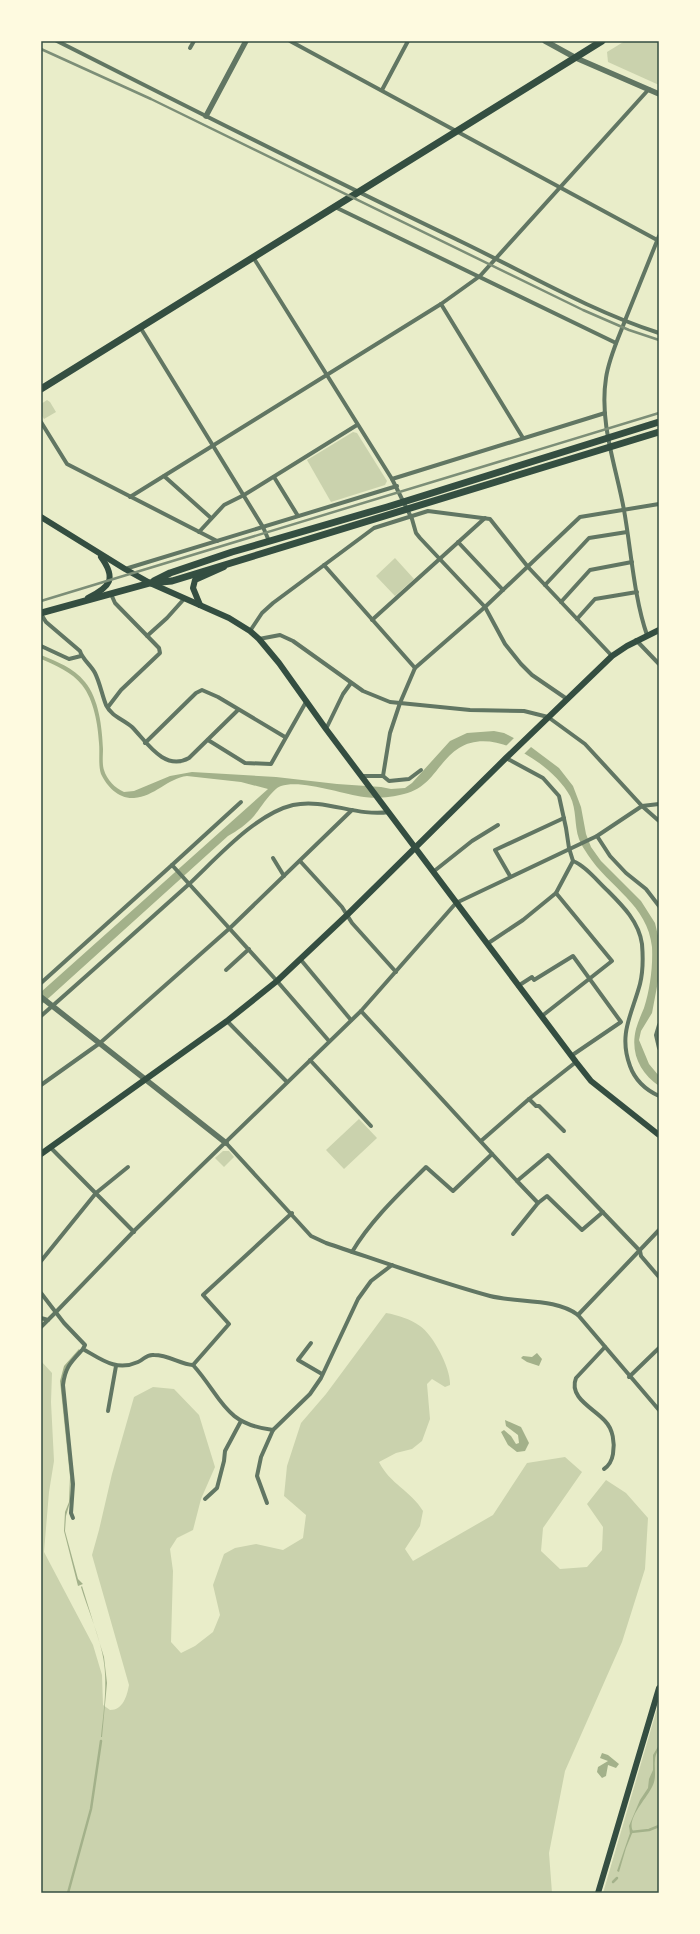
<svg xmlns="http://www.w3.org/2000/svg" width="700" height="1934" viewBox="0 0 700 1934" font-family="'Public Sans',sans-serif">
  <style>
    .green { fill: #cad2ad }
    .water { fill: #a3b18a }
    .pier { fill: #e9edc9 }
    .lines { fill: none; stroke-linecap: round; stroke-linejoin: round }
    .stream { stroke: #a3b18a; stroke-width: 2.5 }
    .minor { stroke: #617663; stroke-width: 4 }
    .tertiary { stroke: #617663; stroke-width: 5.5 }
    .secondary { stroke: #344e41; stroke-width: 6 }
    .primary { stroke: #344e41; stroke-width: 7 }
    .rail { stroke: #7c8e77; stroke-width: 2.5 }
    .neatline { fill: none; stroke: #344e41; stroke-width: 1.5 }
  </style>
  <rect width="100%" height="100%" fill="#e9edc9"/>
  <g class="green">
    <polygon points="625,41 659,41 659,85 608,62 607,52"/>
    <polygon points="47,400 50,402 56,412 44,419 41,414 41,404"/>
    <polygon points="353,432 357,433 387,481 385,485 331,502 307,460"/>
    <polygon points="395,558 414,579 395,596 376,576"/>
    <polygon points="359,1119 377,1138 344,1169 326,1150"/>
    <polygon points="223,1151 229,1151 234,1157 224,1167 215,1158"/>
    <path d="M386 1313C398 1315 410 1319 420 1326 434 1336 451 1369 450 1385L445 1387 432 1379 427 1384 430 1419 422 1441 412 1449 396 1453 379 1462C390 1484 411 1491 423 1511L420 1526 405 1549 413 1561 493 1515 527 1463 565 1457 582 1472 543 1528 541 1551 560 1569 587 1567 602 1550 603 1527 587 1504 606 1480 626 1493 648 1518 645 1569 622 1642 565 1771 549 1853 552 1893H41V1361L52 1373 51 1402 54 1461 49 1492 44 1552 93 1645 102 1675 103 1705 110 1710C123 1710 127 1696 129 1685L92 1555 99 1530 112 1474 134 1397 153 1387 174 1389 199 1415 215 1467 201 1499 193 1530 177 1538 170 1549 173 1571 171 1642 181 1653 195 1646 213 1632 220 1615 213 1585 224 1554 235 1548 256 1544 283 1550 303 1538 306 1515 284 1496 287 1466 301 1423 326 1394Z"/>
    <polygon points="659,1702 659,1893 603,1893"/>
  </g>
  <g class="water">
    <path d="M41 655C57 662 73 667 85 682 99 699 102 727 103 749 103 755 102 764 104 770 107 780 115 788 124 792L134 791 170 776 192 772 276 777 337 784 381 787 391 789 405 788 412 783 450 741 467 733 494 731 504 733 531 747 559 768 573 786 581 807 586 834 591 847 601 861 641 901 655 923 659 940V976L652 1013 641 1031 639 1040 649 1064 659 1076V1086C640 1073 630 1053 636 1029 638 1022 641 1015 644 1008 650 989 653 967 652 947 648 905 609 887 588 855 585 850 581 845 579 839 574 825 577 810 570 796 553 765 494 725 459 748 437 762 433 787 404 794 393 797 375 799 364 797 342 794 301 779 281 786 272 789 260 809 254 816 247 824 237 831 228 836L41 1005V992L268 789 241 782 187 776C168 778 154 797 134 798 119 799 107 787 101 774 98 765 100 753 99 743 98 725 94 700 82 685 72 672 55 665 41 659Z"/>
    <path d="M79 1349 80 1351C70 1361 62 1369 62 1384L71 1478 70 1502 66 1516 65 1531 78 1579 83 1584 78 1586 64 1531 65 1512 69 1502 70 1477 60 1381 64 1366Z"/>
    <polygon points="537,1353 542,1359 539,1366 527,1362 521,1358 523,1356 532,1357"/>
    <polygon points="505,1420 521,1427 529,1443 525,1451 517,1452 508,1445 501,1432 504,1430 511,1436 516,1444 519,1443 518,1435 506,1426"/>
    <path d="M82 1586 104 1657 107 1683 102 1737H101C104 1708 109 1677 101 1648 96 1627 87 1607 81 1587Z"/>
    <path d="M659 1745C659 1750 655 1754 655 1760 654 1770 657 1778 652 1787 647 1798 626 1819 633 1831L626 1848 619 1872 617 1871 630 1833 629 1826 640 1800 648 1788 649 1779 653 1770V1755Z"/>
    <polygon points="602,1753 608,1755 619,1764 616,1768 608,1765 606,1776 602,1778 597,1772 598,1767 608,1761 600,1758"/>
  </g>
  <polygon class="pier" points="515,737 533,745 523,755 504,748"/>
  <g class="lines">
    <g class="stream">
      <polyline points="631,1832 649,1830 659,1826"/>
      <polyline points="613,1882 617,1878"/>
      <polyline points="68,1893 91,1809 101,1741"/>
    </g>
    <g class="minor">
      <path d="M57 41C192 109 327 178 464 243 528 274 591 311 659 333"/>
      <polyline points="290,41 659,241"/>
      <polyline points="190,48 194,41"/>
      <polyline points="382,90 408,41"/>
      <polyline points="335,207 616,343"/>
      <polyline points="253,257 392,479 605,413"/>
      <polyline points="441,304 523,438"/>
      <polyline points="140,327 263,527 269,541"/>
      <polyline points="41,422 67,464 217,541"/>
      <polyline points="164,476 211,518"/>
      <polyline points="274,477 298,516"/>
      <polyline points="392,479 412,519 416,533 420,538 485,607 505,644 521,664 532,675 567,699"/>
      <polyline points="130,497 441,304 480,276 649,89"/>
      <polyline points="199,532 224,505 244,495 357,425"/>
      <polyline points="458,542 503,590"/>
      <polyline points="324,565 415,668"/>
      <polyline points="125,569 397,486"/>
      <polyline points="545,585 589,538 627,532"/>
      <polyline points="561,602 590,570 632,562"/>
      <path d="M41 614 46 622 80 651C82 659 91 665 95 673 100 683 102 695 106 705 112 717 123 719 132 727 146 741 164 772 189 758L238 710"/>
      <polyline points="577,619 595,599 637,592"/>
      <polyline points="372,620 485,518"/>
      <polyline points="250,631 262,613 273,603 374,528 428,511 490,519 528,567 612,656"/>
      <path d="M647 635C634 598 631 549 624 510 616 466 599 423 606 378 609 357 619 337 626 318 637 290 648 263 659 236"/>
      <polyline points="147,636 167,618 184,599"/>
      <polyline points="259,639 280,635 293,641 363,691 390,702 470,710 524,711 548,717 585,744 642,806 659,821"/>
      <polyline points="636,640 659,664"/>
      <polyline points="41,646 69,659 81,656"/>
      <polyline points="108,707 121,690 160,653 159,648 115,603 111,594"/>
      <polyline points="326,729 343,694 351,683"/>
      <polyline points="208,740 245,763 271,764 306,702"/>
      <polyline points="145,743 196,693 202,690 218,697 285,737"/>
      <polyline points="361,776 383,776 390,733 400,703 415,668 485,607 580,517 659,504"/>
      <polyline points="383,776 389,781 409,779 421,770"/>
      <polyline points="597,836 610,856 626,873 646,889 659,906"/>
      <polyline points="273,858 284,876"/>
      <polyline points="300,861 342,907 352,923 396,972"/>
      <path d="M573 861C586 866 598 882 608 891 623 906 639 922 642 944 643 956 643 972 640 984 632 1014 618 1034 630 1066 635 1080 646 1090 659 1096"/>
      <polyline points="172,865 241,802"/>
      <polyline points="433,872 472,841 498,825"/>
      <polyline points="510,876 495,850 564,818"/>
      <polyline points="487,944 523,920 556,893 573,861 569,848 566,828 559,796 543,778 506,758"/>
      <polyline points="301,960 351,1020"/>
      <polyline points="226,970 249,949"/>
      <polyline points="41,983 172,865 277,981 329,1041"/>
      <polyline points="518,986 532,977 534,980 573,956 621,1022 571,1056"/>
      <polyline points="361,1011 517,1181 548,1155 640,1251 641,1256 659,1277"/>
      <path d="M41 1016C90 973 139 929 188 885 216 859 255 814 293 805 325 798 356 817 389 812"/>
      <polyline points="542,1016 612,961 556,893"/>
      <polyline points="227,1021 287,1082"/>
      <polyline points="659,1025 656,1035 659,1048"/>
      <polyline points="310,1060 371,1126"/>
      <polyline points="41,1085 100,1043 230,928 352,810"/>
      <polyline points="529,1099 536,1106 539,1106 564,1131"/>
      <polyline points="481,1141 529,1099 576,1062"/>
      <path d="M226 1143 311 1236 326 1243C380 1261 435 1281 490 1296 518 1303 556 1298 578 1315L659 1410"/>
      <polyline points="50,1147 134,1232"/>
      <polyline points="517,1181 538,1203 547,1196 582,1230 603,1212"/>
      <polyline points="513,1234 538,1203"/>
      <path d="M352 1252C371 1220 400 1193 426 1167L453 1191 492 1154"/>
      <polyline points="41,1261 96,1193 128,1167"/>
      <path d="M41 1293 64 1323 85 1345 83 1349C101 1359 116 1372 138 1362 145 1359 146 1354 154 1355 169 1355 180 1364 193 1365 222 1397 223 1424 273 1430L310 1394 321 1378 358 1299 371 1281 392 1265"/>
      <polyline points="578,1315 659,1230"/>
      <polyline points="41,1318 48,1320 56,1312 135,1230 361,1011 456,903 597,836 642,806 659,804"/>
      <polyline points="41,1327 48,1320"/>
      <polyline points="311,1343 298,1360 322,1374"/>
      <polyline points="193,1365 229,1324 203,1295 292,1213"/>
      <polyline points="629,1377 659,1348"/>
      <polyline points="108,1411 116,1366"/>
      <path d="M604 1469C610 1465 612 1460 613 1454 615 1443 613 1429 605 1421 595 1409 568 1398 576 1378L605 1347"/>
      <polyline points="205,1499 217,1488 224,1461 225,1451 241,1421"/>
      <polyline points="267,1503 257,1476 261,1457 273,1430"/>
      <path d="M73 1518 71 1513 73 1484 63 1385C65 1367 71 1362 83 1349"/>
    </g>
    <g class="tertiary">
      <polyline points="545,41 576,58 659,94"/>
      <polyline points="206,116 246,41"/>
      <polyline points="41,997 226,1143"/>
    </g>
    <g class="secondary">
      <polyline points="41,517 125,569 150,583 229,618 250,631 259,639 279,663 326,729 576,1062 591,1081 659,1135"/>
      <path d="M88 598C110 587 117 579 101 557"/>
      <polyline points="200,605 193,588 195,580 224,567"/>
      <polyline points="41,1154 227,1021 277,981 347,915 506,758 612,656 627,646 659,630"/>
      <polyline points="598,1893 659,1688"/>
    </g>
    <g class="primary">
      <polyline points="41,389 602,41"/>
      <polyline points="154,581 170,573 232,552 387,507 659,422"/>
      <polyline points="41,613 150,583 172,581 659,432"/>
    </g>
    <g class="rail">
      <polyline points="41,49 151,99 583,310 629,330 659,340"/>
      <polyline points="41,601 659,413"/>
    </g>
  </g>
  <rect width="700" height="1934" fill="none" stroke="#fefae0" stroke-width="84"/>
  <rect x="42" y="42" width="616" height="1850" class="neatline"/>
</svg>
